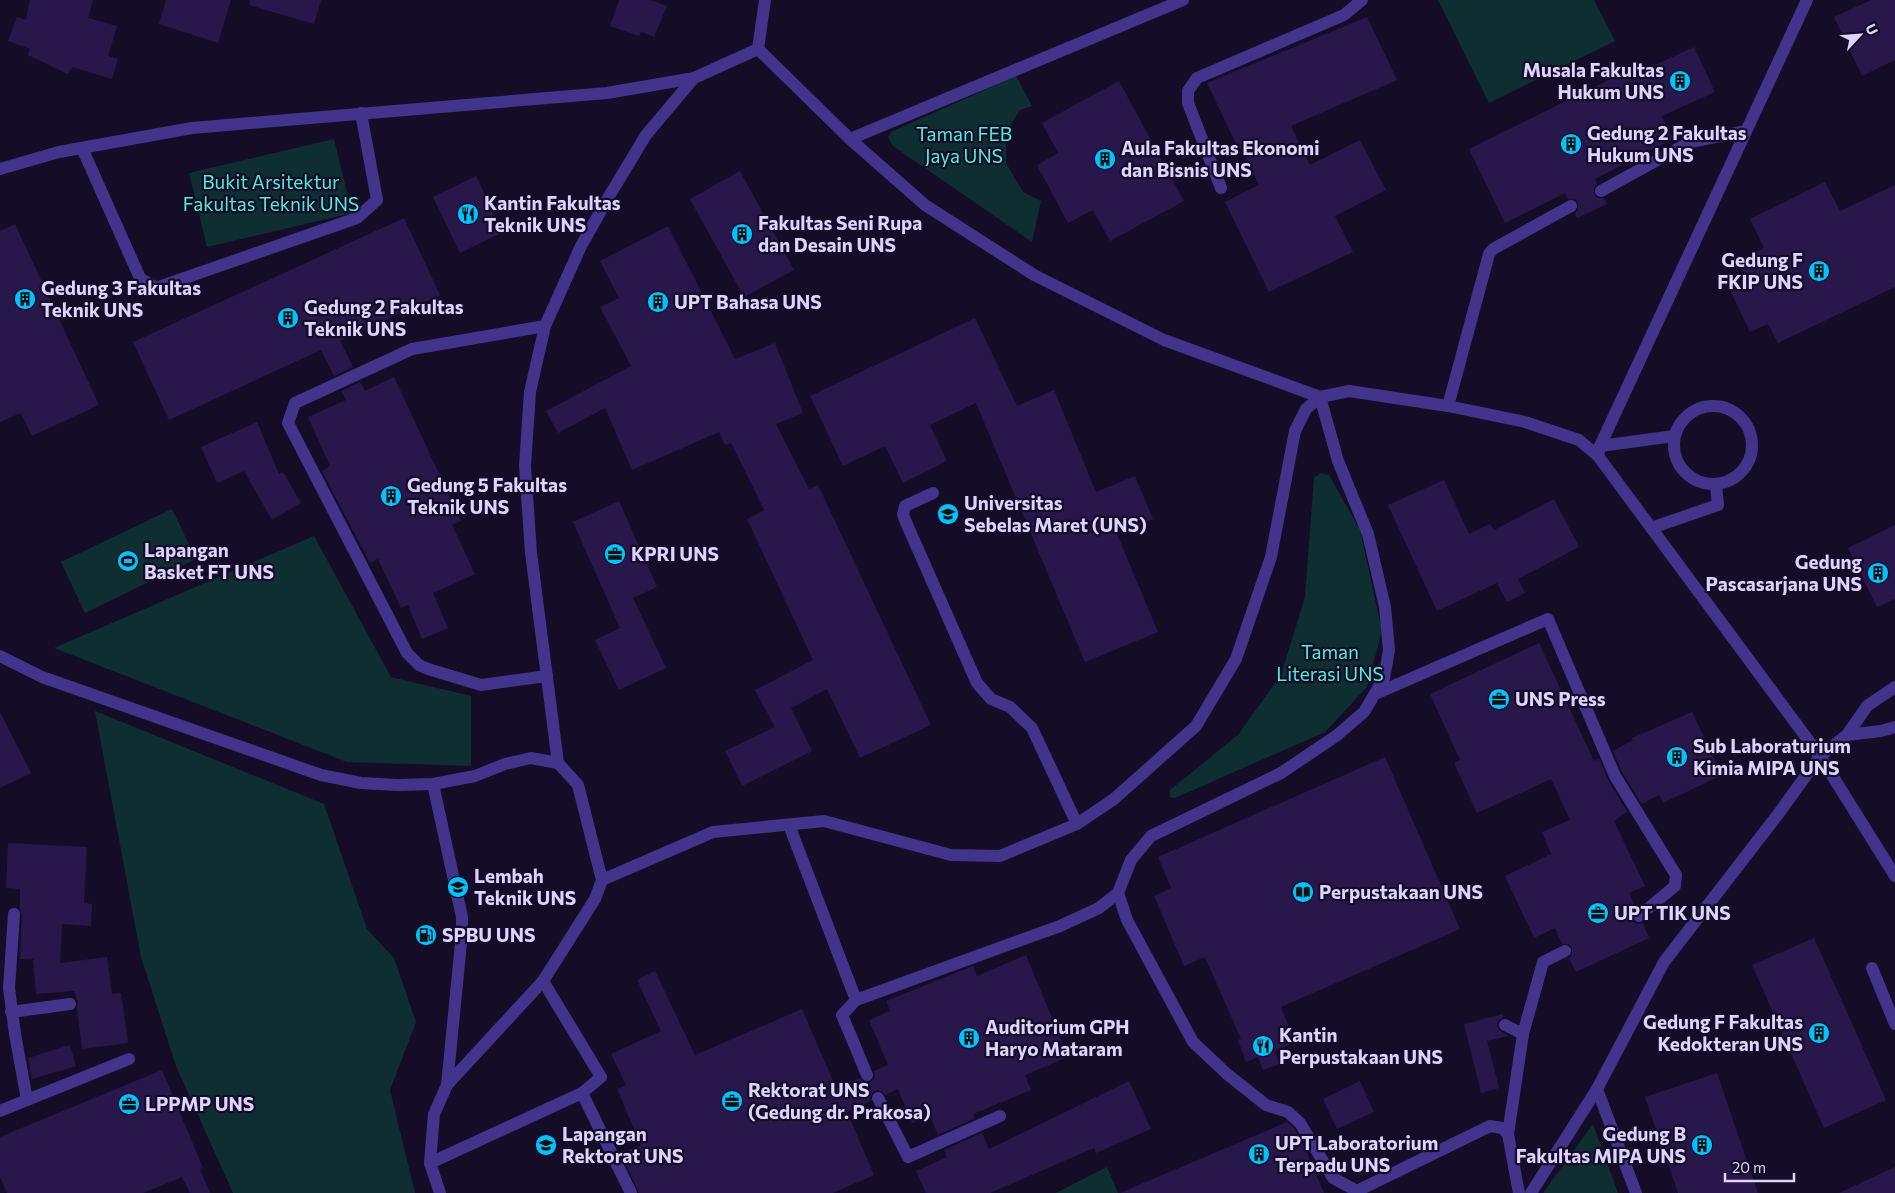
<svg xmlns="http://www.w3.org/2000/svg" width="1895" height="1193" viewBox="0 0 1895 1193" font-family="Commissioner,sans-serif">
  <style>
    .green { fill: #0f2e32 }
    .building { fill: #28174a }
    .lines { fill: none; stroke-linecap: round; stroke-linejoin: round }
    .service { stroke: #42338b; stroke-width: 12 }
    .minor { stroke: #42338b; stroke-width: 12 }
    .labels { text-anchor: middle; stroke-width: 4.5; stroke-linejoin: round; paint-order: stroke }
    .poi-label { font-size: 19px; font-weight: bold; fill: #ded3ff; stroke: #150d27; text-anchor: start }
    .park-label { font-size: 19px; fill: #52ecda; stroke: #150d27 }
  </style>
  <rect width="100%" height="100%" fill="#150d27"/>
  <g class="green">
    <polygon points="1438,0 1594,0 1615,41 1489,103"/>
    <polygon points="1016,76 1032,106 1020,110 1006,132 1006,163 1023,192 1041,201 1032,242 893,146 888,137 891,132"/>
    <polygon points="334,139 352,213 207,247 189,173"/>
    <polygon points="1321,473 1329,475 1360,530 1382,631 1367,687 1325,732 1175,798 1170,797 1170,790 1238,735 1281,675 1305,597 1314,478"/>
    <polygon points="172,509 196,559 85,613 61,562"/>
    <polygon points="314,536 391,677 471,696 471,766 347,762 54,648"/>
    <polygon points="95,711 324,804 367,929 394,958 416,1022 390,1090 415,1193 233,1193 176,1066 141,957"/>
    <polygon points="1593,1124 1618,1193 1543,1193"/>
    <polygon points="1107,1167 1118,1193 1056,1193"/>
  </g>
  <g class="building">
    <polygon points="30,0 93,0 88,18 117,26 108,56 118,59 112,79 72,67 68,74 28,55 30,49 8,41 17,17 26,20"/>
    <polygon points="166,0 231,0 218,43 159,24"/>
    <polygon points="250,0 321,0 314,24 249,5"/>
    <polygon points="619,0 650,0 667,6 654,37 641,32 639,36 610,26"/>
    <polygon points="1871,0 1895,0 1895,60 1862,76 1834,17"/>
    <polygon points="1367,17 1397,80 1291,126 1310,165 1360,140 1386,190 1335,216 1353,252 1269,292 1225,202 1259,185 1241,148 1238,148 1207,83"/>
    <polygon points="1694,47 1715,92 1662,116 1673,139 1595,179 1597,184 1594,187 1594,194 1597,198 1604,198 1607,204 1577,218 1575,213 1578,210 1578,203 1575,199 1568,199 1565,193 1505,223 1469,149 1637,66 1640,72"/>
    <polygon points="1119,81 1184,201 1110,241 1093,210 1068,223 1037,165 1058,153 1042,123"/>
    <polygon points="740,171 794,270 744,297 690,199"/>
    <polygon points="476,176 503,232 460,253 433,197"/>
    <polygon points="1825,182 1840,211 1895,185 1895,287 1778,343 1768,324 1750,332 1730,290 1748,281 1738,260 1764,248 1750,219"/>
    <polygon points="404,218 440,295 340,341 353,367 334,376 321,350 169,420 133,342"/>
    <polygon points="15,224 99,405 32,436 21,413 0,422 0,231"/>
    <polygon points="668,226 735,359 775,343 803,413 776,424 809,489 818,485 931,725 860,758 827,689 791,708 812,751 742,786 725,751 775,727 755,690 813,660 747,519 764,510 731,443 725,445 719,432 632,470 605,408 558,433 546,411 631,366 600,307 619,298 600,261"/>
    <polygon points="975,318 1017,406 1054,390 1096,492 1135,476 1153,519 1117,534 1158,632 1085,662 976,403 930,425 947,461 903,483 885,446 843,466 810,396"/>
    <polygon points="394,377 461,521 452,525 475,574 433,593 448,628 422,639 408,605 401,608 378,559 370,563 322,471 330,466 308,417 346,400 341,391 360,382 365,391"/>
    <polygon points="257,422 279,474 283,472 301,503 272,520 244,471 217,483 201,447"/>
    <polygon points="1444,480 1469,534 1490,524 1494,530 1554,499 1579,547 1518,579 1525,593 1507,602 1497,583 1437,611 1388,505"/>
    <polygon points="619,501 657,587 633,598 666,668 619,690 595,640 620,628 573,522"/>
    <polygon points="1895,525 1895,599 1877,607 1848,548"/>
    <polygon points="1539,643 1594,761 1599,758 1608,780 1627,812 1614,821 1645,886 1629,893 1636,908 1631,914 1632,921 1637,924 1643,923 1649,938 1576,972 1569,958 1572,955 1572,948 1569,944 1562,944 1555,928 1534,938 1505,876 1551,854 1542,832 1570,820 1551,779 1477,813 1454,763 1460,760 1430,694"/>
    <polygon points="0,712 31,773 0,788"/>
    <polygon points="1692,712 1722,775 1663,803 1659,795 1642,804 1622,772 1613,751 1633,740 1632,738"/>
    <polygon points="1385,757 1460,929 1281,1007 1295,1042 1275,1051 1280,1064 1263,1070 1258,1057 1246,1062 1238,1040 1241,1039 1205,957 1184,966 1154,896 1171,888 1158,857"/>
    <polygon points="8,843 87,847 84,903 92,904 91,926 62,924 60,963 107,957 112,994 121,993 128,1043 82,1049 77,1008 78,1002 74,991 36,994 33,959 20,959 22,915 20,908 20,889 6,888"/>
    <polygon points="1814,938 1886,1100 1824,1128 1752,965"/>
    <polygon points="1026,955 1068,1057 1025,1075 1031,1090 973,1114 975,1118 938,1135 930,1115 912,1123 898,1089 885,1095 879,1090 874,1091 870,1097 871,1101 847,1112 874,1175 833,1193 639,1193 621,1154 641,1145 617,1089 626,1085 611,1054 661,1031 637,980 655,971 695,1055 802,1009 836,1088 859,1078 865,1083 871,1082 875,1077 874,1071 888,1065 869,1020 890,1011 886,1001 973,966 977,976"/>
    <polygon points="1503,1014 1503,1017 1498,1021 1497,1026 1499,1030 1508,1036 1487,1041 1499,1088 1481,1093 1464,1024"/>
    <polygon points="70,1045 76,1066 32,1079 28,1058"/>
    <polygon points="162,1070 203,1168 200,1169 210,1193 190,1193 182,1177 143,1193 7,1193 0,1177 0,1137"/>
    <polygon points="1717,1073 1758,1193 1678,1193 1645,1097"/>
    <polygon points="1129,1081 1151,1129 1096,1153 1094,1148 990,1193 926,1193 916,1171 947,1157 944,1150 982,1133 989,1149"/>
    <polygon points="1360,1081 1374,1112 1337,1129 1323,1099"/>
    <polygon points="1287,1122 1294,1128 1304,1146 1324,1193 1120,1193"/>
    <polygon points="1895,1167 1895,1193 1839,1193"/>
  </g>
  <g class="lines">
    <g class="service">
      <polyline points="758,49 765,0"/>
      <polyline points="850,139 1183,0"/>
      <polyline points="82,148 140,278 156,288 357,218 377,200 361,113"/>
      <polyline points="0,169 59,152 192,128 607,93 694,78 758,49 850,139 925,205 1034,275 1164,340 1320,397"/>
      <polyline points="1221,188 1188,103 1188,91 1197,78 1344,15 1362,0"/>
      <polyline points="1601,191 1690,142 1746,131"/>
      <polyline points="545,326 530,392 525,466 531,553 558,763"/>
      <circle cx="1713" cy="445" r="39"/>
      <polyline points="1448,406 1489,254 1493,249 1571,206"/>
      <polyline points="1600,446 1674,436"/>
      <polyline points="1598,456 1600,446 1807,0"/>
      <polyline points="933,493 905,506 903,514 905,520 977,683 991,699 1010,707 1032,728 1077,824"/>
      <polyline points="1651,528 1718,505 1716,485"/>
      <polyline points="0,656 42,677 321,775 361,783 397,785 433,784 475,776 505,764 531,758 558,763 578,785 602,880 595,899 543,981 447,1085 434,1114 430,1163 440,1193"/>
      <polyline points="547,676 481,685 428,669 419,665 407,653 288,423 295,403 412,349 545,326 581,246 608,198 646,135 694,78"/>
      <polyline points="1375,694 1548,619 1615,776 1676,875 1675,886 1639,916"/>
      <polyline points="1847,735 1881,731 1895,727"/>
      <polyline points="433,784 462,917 462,933 447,1085"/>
      <polyline points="789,825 856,1000"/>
      <polyline points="602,880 713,832 824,821 951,855 1000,856 1077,824 1114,799 1196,726 1236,659 1271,557 1295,431 1306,409 1320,397 1349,391 1448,406 1525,422 1579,440 1598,456 1820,756 1895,876"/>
      <polyline points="1118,893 1127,920 1193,1042 1227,1074 1266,1105 1288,1112 1300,1123 1333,1178 1357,1191 1490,1126 1502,1128 1508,1134 1519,1193"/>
      <polyline points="1872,968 1895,1024"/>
      <polyline points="1505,1025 1523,1034"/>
      <polyline points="867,1075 842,1015 856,1000 1060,926 1099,908 1118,893 1131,860 1151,836 1281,773 1336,736 1364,712 1384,678 1389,650 1385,607 1368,534 1338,461 1320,397"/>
      <polyline points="1597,1089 1636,1193"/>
      <polyline points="582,1093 631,1193"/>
      <polyline points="878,1098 908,1157 1000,1116"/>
      <polyline points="1508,1134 1523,1034 1543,962 1565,951"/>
      <polyline points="430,1163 582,1093 601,1077 543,981"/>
      <polyline points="1531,1193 1597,1089 1664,962 1779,813 1820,756 1847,735 1867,706 1895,687"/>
    </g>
    <g class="minor">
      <polyline points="14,914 9,988 15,1034 27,1100"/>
      <polyline points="11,1012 70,1004"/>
      <polyline points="0,1111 129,1059"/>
    </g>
  </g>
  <defs>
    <g id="building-disc" transform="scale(1.125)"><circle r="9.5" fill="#00c2fe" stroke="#150d27"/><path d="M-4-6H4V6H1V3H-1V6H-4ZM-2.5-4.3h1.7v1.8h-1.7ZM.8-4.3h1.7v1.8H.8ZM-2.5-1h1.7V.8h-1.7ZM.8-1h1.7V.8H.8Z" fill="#111"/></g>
    <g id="restaurant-disc" transform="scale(1.125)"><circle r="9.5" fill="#00c2fe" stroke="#150d27"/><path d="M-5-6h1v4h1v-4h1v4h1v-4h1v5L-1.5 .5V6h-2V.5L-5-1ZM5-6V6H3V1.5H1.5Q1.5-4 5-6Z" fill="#111"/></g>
    <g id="university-disc" transform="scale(1.125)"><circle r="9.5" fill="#00c2fe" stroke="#150d27"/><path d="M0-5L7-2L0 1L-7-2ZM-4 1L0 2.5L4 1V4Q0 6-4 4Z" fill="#111"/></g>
    <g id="office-disc" transform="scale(1.125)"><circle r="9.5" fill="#00c2fe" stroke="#150d27"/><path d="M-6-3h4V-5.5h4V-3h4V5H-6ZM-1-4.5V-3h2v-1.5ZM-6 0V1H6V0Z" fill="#111"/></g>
    <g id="stadium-disc" transform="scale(1.125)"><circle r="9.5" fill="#00c2fe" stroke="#150d27"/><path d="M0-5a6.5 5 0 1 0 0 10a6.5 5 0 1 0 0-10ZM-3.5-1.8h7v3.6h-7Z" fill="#111"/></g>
    <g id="library-disc" transform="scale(1.125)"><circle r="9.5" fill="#00c2fe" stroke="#150d27"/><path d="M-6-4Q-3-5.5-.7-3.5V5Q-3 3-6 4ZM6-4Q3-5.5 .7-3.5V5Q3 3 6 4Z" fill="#111"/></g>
    <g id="fuel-disc" transform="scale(1.125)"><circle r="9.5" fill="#00c2fe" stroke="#150d27"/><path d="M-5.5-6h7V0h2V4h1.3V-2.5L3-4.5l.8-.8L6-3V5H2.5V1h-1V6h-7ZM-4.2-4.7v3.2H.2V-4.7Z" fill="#111"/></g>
  </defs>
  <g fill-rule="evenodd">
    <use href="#building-disc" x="1680" y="81"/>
    <use href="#building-disc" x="1571" y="144"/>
    <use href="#building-disc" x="1105" y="159"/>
    <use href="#restaurant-disc" x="468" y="214"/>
    <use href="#building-disc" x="742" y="234"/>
    <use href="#building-disc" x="1819" y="271"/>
    <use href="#building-disc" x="25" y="299"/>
    <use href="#building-disc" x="658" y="302"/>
    <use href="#building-disc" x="288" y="318"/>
    <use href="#building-disc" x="391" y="496"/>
    <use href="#university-disc" x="948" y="514"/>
    <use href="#office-disc" x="615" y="554"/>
    <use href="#stadium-disc" x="128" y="561"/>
    <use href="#building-disc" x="1878" y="573"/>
    <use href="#office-disc" x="1499" y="699"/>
    <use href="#building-disc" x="1677" y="757"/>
    <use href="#university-disc" x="458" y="887"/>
    <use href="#library-disc" x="1303" y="892"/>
    <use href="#office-disc" x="1598" y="913"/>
    <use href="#fuel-disc" x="426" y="935"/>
    <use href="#building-disc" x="1819" y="1033"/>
    <use href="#building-disc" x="969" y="1038"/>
    <use href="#restaurant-disc" x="1263" y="1046"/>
    <use href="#office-disc" x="732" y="1101"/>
    <use href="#office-disc" x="129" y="1104"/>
    <use href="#university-disc" x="546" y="1145"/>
    <use href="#building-disc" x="1702" y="1145"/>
    <use href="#building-disc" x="1259" y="1154"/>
  </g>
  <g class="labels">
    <g class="poi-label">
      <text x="1664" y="77" text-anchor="end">Musala Fakultas<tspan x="1664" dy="22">Hukum UNS</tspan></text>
      <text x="1587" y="140">Gedung 2 Fakultas<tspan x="1587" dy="22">Hukum UNS</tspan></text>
      <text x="1121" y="155">Aula Fakultas Ekonomi<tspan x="1121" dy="22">dan Bisnis UNS</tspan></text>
      <text x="484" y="210">Kantin Fakultas<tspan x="484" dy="22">Teknik UNS</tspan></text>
      <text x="758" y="230">Fakultas Seni Rupa<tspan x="758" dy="22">dan Desain UNS</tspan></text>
      <text x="1803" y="267" text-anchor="end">Gedung F<tspan x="1803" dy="22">FKIP UNS</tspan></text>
      <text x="41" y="295">Gedung 3 Fakultas<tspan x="41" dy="22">Teknik UNS</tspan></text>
      <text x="674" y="309">UPT Bahasa UNS</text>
      <text x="304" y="314">Gedung 2 Fakultas<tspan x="304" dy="22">Teknik UNS</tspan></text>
      <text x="407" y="492">Gedung 5 Fakultas<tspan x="407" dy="22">Teknik UNS</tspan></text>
      <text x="964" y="510">Universitas<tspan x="964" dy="22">Sebelas Maret (UNS)</tspan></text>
      <text x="144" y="557">Lapangan<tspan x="144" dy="22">Basket FT UNS</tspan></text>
      <text x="631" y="561">KPRI UNS</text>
      <text x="1862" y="569" text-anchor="end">Gedung<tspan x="1862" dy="22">Pascasarjana UNS</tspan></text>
      <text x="1515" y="706">UNS Press</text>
      <text x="1693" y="753">Sub Laboraturium<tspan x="1693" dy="22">Kimia MIPA UNS</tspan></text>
      <text x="474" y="883">Lembah<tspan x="474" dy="22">Teknik UNS</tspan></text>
      <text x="1319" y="899">Perpustakaan UNS</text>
      <text x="1614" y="920">UPT TIK UNS</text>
      <text x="442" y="942">SPBU UNS</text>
      <text x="1803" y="1029" text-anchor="end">Gedung F Fakultas<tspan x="1803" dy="22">Kedokteran UNS</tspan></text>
      <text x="985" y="1034">Auditorium GPH<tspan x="985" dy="22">Haryo Mataram</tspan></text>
      <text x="1279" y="1042">Kantin<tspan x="1279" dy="22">Perpustakaan UNS</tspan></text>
      <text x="748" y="1097">Rektorat UNS<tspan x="748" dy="22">(Gedung dr. Prakosa)</tspan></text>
      <text x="145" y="1111">LPPMP UNS</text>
      <text x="562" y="1141">Lapangan<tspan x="562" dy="22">Rektorat UNS</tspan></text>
      <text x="1686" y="1141" text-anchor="end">Gedung B<tspan x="1686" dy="22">Fakultas MIPA UNS</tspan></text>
      <text x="1275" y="1150">UPT Laboratorium<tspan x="1275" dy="22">Terpadu UNS</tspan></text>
    </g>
    <g class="park-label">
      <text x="964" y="141">Taman FEB<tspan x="964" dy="22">Jaya UNS</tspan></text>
      <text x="271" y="189">Bukit Arsitektur<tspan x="271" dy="22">Fakultas Teknik UNS</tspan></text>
      <text x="1330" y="659">Taman<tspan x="1330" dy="22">Literasi UNS</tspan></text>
    </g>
  </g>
  <g transform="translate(1860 35) rotate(64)" stroke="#150d27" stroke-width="4" paint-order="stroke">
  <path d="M0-4L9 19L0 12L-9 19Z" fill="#ded3ff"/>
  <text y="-8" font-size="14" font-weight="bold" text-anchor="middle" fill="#ded3ff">U</text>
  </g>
  <path d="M1725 1173v8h69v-8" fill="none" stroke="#ded3ff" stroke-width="2.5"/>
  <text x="1732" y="1173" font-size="15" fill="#ded3ff" stroke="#150d27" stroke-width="4" paint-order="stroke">20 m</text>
</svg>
